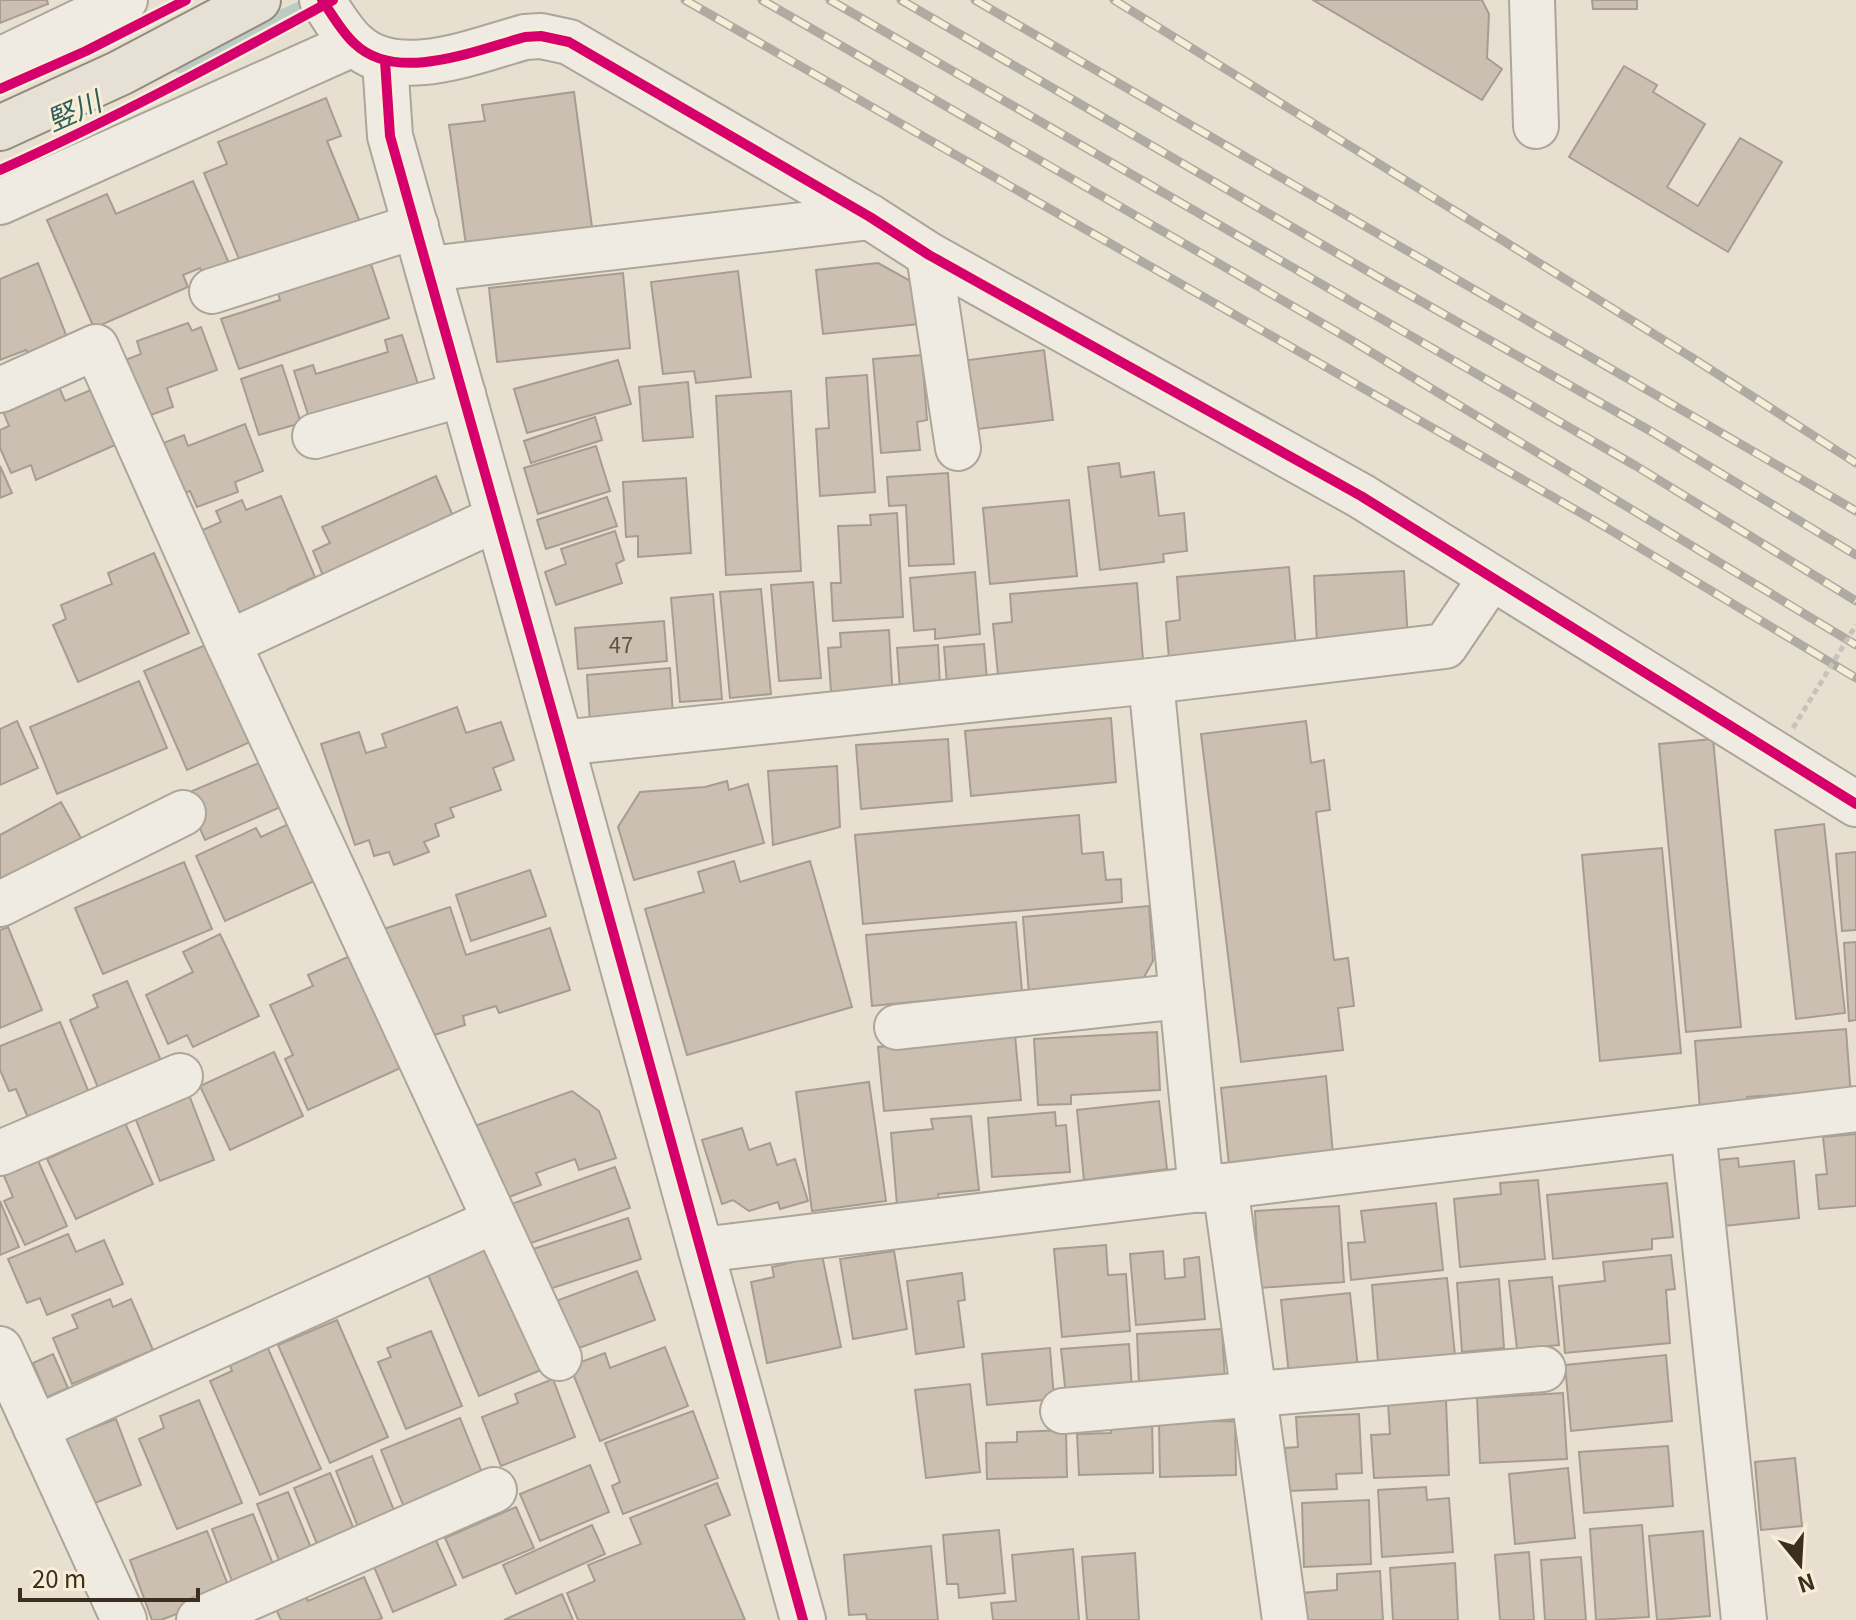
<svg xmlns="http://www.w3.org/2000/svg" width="1856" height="1620" viewBox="0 0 1856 1620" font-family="Georgia,'Noto Sans JP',serif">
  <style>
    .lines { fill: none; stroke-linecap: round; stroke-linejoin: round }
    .stream { stroke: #bcccc2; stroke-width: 18 }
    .building { fill: #cbbfb2; stroke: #a89c90; stroke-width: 2 }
    .minor-casing { stroke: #ada599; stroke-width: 48 }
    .major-casing { stroke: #928b80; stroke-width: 48 }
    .minor { stroke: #efebe3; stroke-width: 44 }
    .major { stroke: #e6e1d4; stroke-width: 44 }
    .rail-casing { stroke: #afaaa2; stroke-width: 9 }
    .rail { stroke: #f7eed8; stroke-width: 6; stroke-dasharray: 18; stroke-linecap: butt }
    .path-bridge { stroke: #c8c2b9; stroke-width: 5; stroke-dasharray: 6 4; stroke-linecap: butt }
    .cycleway-casing { stroke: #f7eed8; stroke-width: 15 }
    .cycleway { stroke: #d6006c; stroke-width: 10 }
    .labels { text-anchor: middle; stroke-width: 6; stroke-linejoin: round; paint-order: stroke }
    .number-label { font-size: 22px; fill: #605244 }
    .water-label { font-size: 28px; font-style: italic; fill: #2f5d5a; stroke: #f7eed8 }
  </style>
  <rect width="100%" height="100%" fill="#e7e0d1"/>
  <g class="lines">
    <polyline class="stream" points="181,64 324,0"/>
  </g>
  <g class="building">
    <polygon points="0,0 47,0 48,4 0,23"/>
    <polygon points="1313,0 1482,0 1489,14 1487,58 1502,69 1482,100"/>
    <polygon points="1592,0 1637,0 1637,9 1593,9"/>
    <polygon points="1624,66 1657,85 1653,92 1705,124 1667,187 1698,206 1740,138 1782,162 1728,252 1569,157"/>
    <polygon points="574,92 592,227 466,245 449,125 485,121 482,105"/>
    <polygon points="326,98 341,136 327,141 360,222 243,269 204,173 227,164 218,142"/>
    <polygon points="193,181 232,270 206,281 200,268 183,275 188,287 94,328 47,220 107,194 116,214"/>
    <polygon points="368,255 389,318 239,369 221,319 280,300 276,286"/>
    <polygon points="38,263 68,340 29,354 26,350 0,360 0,279"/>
    <polygon points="878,263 916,284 919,324 823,334 816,270"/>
    <polygon points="738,271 751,377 696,383 694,371 663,374 651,282"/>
    <polygon points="623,273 630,348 497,362 489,288"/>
    <polygon points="188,323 192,331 201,327 217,370 167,388 173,407 137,420 117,363 141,354 137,341"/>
    <polygon points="402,335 421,393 312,427 294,371 313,365 316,374 388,352 385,340"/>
    <polygon points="1044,350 1053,420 969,430 961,361"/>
    <polygon points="922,355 927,420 917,422 920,450 881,453 873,359"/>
    <polygon points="618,360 631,404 527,433 514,389"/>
    <polygon points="282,365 301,423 259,435 241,379"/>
    <polygon points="867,375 875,492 820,496 816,429 829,428 826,378"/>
    <polygon points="688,382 693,437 643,441 639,387"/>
    <polygon points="59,387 65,401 98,387 122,442 36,480 31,465 11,473 0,448 0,430 9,426 3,411"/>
    <polygon points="791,391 801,571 726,575 716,396"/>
    <polygon points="595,417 602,440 531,463 524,441"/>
    <polygon points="245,424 263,471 235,482 238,492 197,507 190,491 173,497 153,447 184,435 188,446"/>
    <polygon points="596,446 610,491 538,514 524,468"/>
    <polygon points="1119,463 1121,477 1154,472 1159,516 1184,513 1187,551 1163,554 1164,562 1100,570 1088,467"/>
    <polygon points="0,466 12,493 0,498"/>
    <polygon points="948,473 954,564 909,566 906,505 889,506 887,477"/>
    <polygon points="436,476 455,521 324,578 313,551 330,543 322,527"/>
    <polygon points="686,478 691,553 638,557 638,536 626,537 623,482"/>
    <polygon points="281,496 315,577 288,589 293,601 228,628 189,536 221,522 216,511 242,500 246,510"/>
    <polygon points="607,497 617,526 546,549 537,520"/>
    <polygon points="1069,500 1077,576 990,584 983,508"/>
    <polygon points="897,513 903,617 833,621 831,583 841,583 838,526 871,525 870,515"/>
    <polygon points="615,531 624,560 616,564 622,583 556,605 545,572 566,564 561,549"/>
    <polygon points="154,553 189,633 78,682 53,625 66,619 61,605 112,584 108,573"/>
    <polygon points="1289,567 1296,648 1169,659 1166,622 1180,620 1177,577"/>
    <polygon points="1404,571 1408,641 1317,645 1314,576"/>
    <polygon points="975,572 980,634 935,639 935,629 914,631 910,578"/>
    <polygon points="813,582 821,678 779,681 771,585"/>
    <polygon points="1137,583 1143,660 998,675 993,624 1012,622 1010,594"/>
    <polygon points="761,589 771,694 730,698 720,592"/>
    <polygon points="713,594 722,699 680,702 671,598"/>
    <polygon points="664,621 667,661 578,669 575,628"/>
    <polygon points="889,630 893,701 832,706 828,648 841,647 840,633"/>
    <polygon points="215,641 257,739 187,770 144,671"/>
    <polygon points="984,644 987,680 947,684 944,647"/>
    <polygon points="938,645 940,687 900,690 897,648"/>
    <polygon points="670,668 673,716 590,723 587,675"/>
    <polygon points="139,681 167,748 57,794 30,727"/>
    <polygon points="457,707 466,733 501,722 514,760 493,768 501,790 450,808 454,817 435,824 439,836 424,842 429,852 394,865 389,852 374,856 369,840 355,845 321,744 359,732 366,753 386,747 382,734"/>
    <polygon points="1111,718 1116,782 971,796 965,731"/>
    <polygon points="17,721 38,768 0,785 0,729"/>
    <polygon points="1306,721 1311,763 1324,760 1330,810 1316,812 1334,960 1348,958 1354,1006 1338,1008 1343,1050 1241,1062 1201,734"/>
    <polygon points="948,739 952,801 861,809 856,745"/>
    <polygon points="1713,739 1741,1027 1686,1032 1659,744"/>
    <polygon points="273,757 292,802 205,840 185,794"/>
    <polygon points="837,766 840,827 773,845 768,771"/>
    <polygon points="727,781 729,790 748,784 764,843 634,880 618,827 640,792 705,787"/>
    <polygon points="61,802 81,838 0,884 0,835"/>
    <polygon points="1079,815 1082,854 1103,852 1106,880 1121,879 1122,902 863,924 855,835"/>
    <polygon points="295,821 321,878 225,921 196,856 256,828 261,837"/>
    <polygon points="1824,824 1845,1013 1796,1019 1775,830"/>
    <polygon points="1662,848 1681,1053 1600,1061 1582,855"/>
    <polygon points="1856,852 1856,930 1842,931 1836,854"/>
    <polygon points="734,861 740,882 810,861 852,1007 687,1055 645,909 704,892 698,872"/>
    <polygon points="184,862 212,929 103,974 75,908"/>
    <polygon points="530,870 546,916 471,941 456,895"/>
    <polygon points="1149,906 1153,961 1139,986 1029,994 1023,917"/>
    <polygon points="450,907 466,955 550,928 570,990 499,1013 496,1006 463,1016 465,1025 419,1040 381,930"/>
    <polygon points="1016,922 1022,991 872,1006 866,935"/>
    <polygon points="8,927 42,1010 0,1028 0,930"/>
    <polygon points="220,934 259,1016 193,1047 187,1035 168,1044 146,995 193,972 183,952"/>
    <polygon points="1856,942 1856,1020 1849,1021 1844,943"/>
    <polygon points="354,954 405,1066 308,1110 285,1059 293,1055 270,1005 313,986 308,975"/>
    <polygon points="127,981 162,1063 99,1090 70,1020 98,1007 93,995"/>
    <polygon points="60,1022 92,1100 31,1125 16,1089 9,1091 0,1070 0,1046"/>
    <polygon points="1846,1029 1851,1097 1805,1101 1804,1093 1747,1097 1748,1106 1700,1110 1695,1041"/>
    <polygon points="1157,1032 1160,1090 1071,1095 1071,1104 1038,1105 1034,1039"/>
    <polygon points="1015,1035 1021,1100 884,1111 878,1047"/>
    <polygon points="274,1052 303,1116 230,1150 200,1086"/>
    <polygon points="1326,1076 1333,1154 1229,1165 1221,1088"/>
    <polygon points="869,1082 886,1201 812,1211 796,1092"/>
    <polygon points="186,1087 214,1160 160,1181 131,1107"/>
    <polygon points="572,1091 599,1111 616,1158 579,1170 575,1159 536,1173 541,1185 493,1203 466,1129"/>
    <polygon points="1159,1101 1167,1169 1084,1180 1077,1110"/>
    <polygon points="1055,1112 1056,1126 1066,1125 1070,1172 992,1177 988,1118"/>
    <polygon points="971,1116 979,1190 938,1194 939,1202 897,1205 891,1133 933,1129 931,1119"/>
    <polygon points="125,1123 153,1184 76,1219 47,1159"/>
    <polygon points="742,1128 749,1150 770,1143 777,1165 795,1159 808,1201 780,1209 778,1202 749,1211 733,1200 722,1204 702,1140"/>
    <polygon points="1856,1134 1856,1206 1819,1209 1816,1175 1827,1174 1823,1137"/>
    <polygon points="36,1156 67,1226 25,1245 4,1201 13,1197 2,1171"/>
    <polygon points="1738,1158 1739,1167 1794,1161 1799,1218 1715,1227 1708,1161"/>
    <polygon points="615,1167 630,1208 520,1247 506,1206"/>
    <polygon points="1538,1180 1545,1259 1460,1267 1454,1199 1501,1194 1500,1183"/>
    <polygon points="1667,1183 1673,1237 1652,1239 1652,1249 1553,1259 1547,1195"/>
    <polygon points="0,1201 19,1247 0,1255"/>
    <polygon points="1436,1203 1443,1270 1351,1280 1348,1243 1365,1242 1361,1211"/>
    <polygon points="1339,1206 1344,1282 1259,1288 1255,1211"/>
    <polygon points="628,1218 641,1259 534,1294 521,1253"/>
    <polygon points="68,1234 76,1252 104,1240 123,1284 47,1315 40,1298 27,1303 8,1259"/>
    <polygon points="487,1244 541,1370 479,1396 426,1270"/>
    <polygon points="1106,1245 1108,1275 1126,1274 1130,1331 1062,1337 1054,1249"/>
    <polygon points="894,1251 907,1329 853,1339 840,1259"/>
    <polygon points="1163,1251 1165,1279 1185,1277 1184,1259 1199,1257 1205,1319 1136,1325 1130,1254"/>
    <polygon points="822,1255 841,1347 767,1363 751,1282 774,1277 772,1267"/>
    <polygon points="1671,1255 1675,1289 1666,1290 1670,1343 1565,1353 1559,1286 1605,1281 1603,1262"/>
    <polygon points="637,1271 655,1320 563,1354 545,1305"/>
    <polygon points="962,1273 965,1300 958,1301 964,1347 916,1354 907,1281"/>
    <polygon points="1552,1277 1559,1345 1517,1349 1509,1281"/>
    <polygon points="1447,1278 1455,1355 1378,1362 1372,1285"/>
    <polygon points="1499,1279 1504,1348 1462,1352 1457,1283"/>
    <polygon points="1350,1293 1358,1368 1289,1375 1281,1300"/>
    <polygon points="110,1299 113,1307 131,1299 153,1350 72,1384 53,1338 78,1328 72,1315"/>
    <polygon points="337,1320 388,1437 330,1463 278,1345"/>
    <polygon points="1222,1329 1225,1381 1139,1385 1137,1334"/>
    <polygon points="431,1331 462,1406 406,1429 378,1362 391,1357 387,1348"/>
    <polygon points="266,1344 321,1469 260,1495 210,1381 232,1371 228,1360"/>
    <polygon points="1129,1344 1132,1390 1066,1396 1061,1349"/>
    <polygon points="665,1347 688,1406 600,1441 570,1366 605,1353 610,1368"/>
    <polygon points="1050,1348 1054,1399 987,1405 982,1354"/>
    <polygon points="53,1354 68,1388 47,1397 33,1363"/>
    <polygon points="1666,1355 1672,1421 1571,1431 1565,1365"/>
    <polygon points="553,1379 575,1437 501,1466 482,1417 518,1403 515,1394"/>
    <polygon points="970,1384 980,1472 926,1478 915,1390"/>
    <polygon points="1563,1393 1567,1459 1480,1463 1477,1398"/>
    <polygon points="199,1400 242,1503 177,1529 139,1439 164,1428 160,1416"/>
    <polygon points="1446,1400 1449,1475 1374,1478 1371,1435 1390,1434 1388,1403"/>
    <polygon points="693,1411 718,1478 623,1514 612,1486 620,1482 605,1443"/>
    <polygon points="1359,1414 1362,1473 1336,1474 1337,1489 1288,1491 1285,1448 1298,1447 1296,1417"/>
    <polygon points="460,1418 485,1480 406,1512 381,1450"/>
    <polygon points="116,1419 141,1485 90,1505 64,1439"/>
    <polygon points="1152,1419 1153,1473 1079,1475 1077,1434 1111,1433 1110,1420"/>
    <polygon points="1235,1421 1236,1475 1160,1477 1159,1422"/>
    <polygon points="1066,1430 1067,1477 987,1479 986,1443 1017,1442 1017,1432"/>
    <polygon points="1668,1446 1673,1506 1584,1513 1579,1452"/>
    <polygon points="372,1456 397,1518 360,1532 336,1471"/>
    <polygon points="1795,1458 1802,1526 1761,1530 1755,1462"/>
    <polygon points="590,1465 609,1512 540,1541 520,1494"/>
    <polygon points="1568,1468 1575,1538 1515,1544 1509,1474"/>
    <polygon points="330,1473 357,1536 320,1551 294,1488"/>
    <polygon points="717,1483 730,1515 705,1525 745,1620 578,1620 567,1593 595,1581 588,1565 641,1544 630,1518"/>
    <polygon points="1426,1487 1427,1500 1449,1498 1453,1552 1382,1557 1378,1490"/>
    <polygon points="288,1492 314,1555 282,1568 257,1504"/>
    <polygon points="1369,1500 1371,1564 1304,1567 1302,1503"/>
    <polygon points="516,1507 534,1548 463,1578 445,1538"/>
    <polygon points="253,1514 275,1569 234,1586 212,1529"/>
    <polygon points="592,1525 605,1554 516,1594 503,1565"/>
    <polygon points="1642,1525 1649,1617 1596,1620 1590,1529"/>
    <polygon points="999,1530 1005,1593 959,1598 958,1584 947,1584 943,1535"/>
    <polygon points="207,1531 231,1593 161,1620 152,1620 130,1560"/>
    <polygon points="1703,1531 1710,1616 1657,1620 1649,1536"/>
    <polygon points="434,1536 456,1585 393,1612 372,1562"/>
    <polygon points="931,1546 938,1620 867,1620 866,1614 849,1615 844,1555"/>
    <polygon points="1073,1549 1079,1620 993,1620 991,1603 1016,1601 1012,1555"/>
    <polygon points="1529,1552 1534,1620 1500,1620 1495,1555"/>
    <polygon points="1135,1553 1139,1620 1087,1620 1082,1557"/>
    <polygon points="1581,1557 1586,1620 1545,1620 1541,1560"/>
    <polygon points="1455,1563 1458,1620 1393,1620 1390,1568"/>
    <polygon points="1380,1571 1383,1620 1303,1620 1301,1593 1337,1590 1337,1574"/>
    <polygon points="364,1577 382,1618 378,1620 281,1620 274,1605 304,1592 308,1601"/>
    <polygon points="562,1594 573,1620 504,1620"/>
  </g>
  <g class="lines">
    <g class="minor-casing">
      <g id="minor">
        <path d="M322 0C332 14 342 33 355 44 397 84 477 50 525 37L541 36 569 42 870 217 929 255 1361 496 1856 804"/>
        <polyline points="1532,0 1536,126"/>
        <polyline points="0,60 125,0"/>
        <polyline points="385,61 390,136 561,743 803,1620"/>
        <polyline points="0,202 353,44"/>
        <polyline points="929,255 958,448"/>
        <polyline points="429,269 870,217"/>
        <polyline points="212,291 416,226"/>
        <polyline points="0,390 96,347 228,643 559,1358"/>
        <polyline points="315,436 463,394"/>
        <polyline points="228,643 496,519"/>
        <polyline points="1151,681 1201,1190"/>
        <polyline points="561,743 1151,681 1445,646 1491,578"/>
        <polyline points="0,904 183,813"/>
        <polyline points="897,1027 1182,996"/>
        <polyline points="1693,1129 1744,1620"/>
        <polyline points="0,1153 180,1076"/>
        <polyline points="1225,1186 1285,1620"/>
        <polyline points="701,1250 1856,1109"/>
        <polyline points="0,1349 124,1620"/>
        <polyline points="1063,1411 1543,1369"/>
        <polyline points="36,1428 494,1221"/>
        <polyline points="199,1620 494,1490"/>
      </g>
    </g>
    <g class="major-casing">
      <polyline id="major" points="0,128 120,73 258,0"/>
    </g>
    <use href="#minor" class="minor"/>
    <use href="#major" class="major"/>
    <g class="rail-casing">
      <g id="rail">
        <polyline points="685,0 1602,525 1856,678"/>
        <polyline points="762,0 1346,337 1856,645"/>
        <polyline points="830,0 1636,466 1856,601"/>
        <polyline points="901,0 1378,277 1654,433 1856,555"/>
        <polyline points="975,0 1856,511"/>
        <polyline points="1114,0 1691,357 1856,463"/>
      </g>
    </g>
    <use href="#rail" class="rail"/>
    <polyline class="path-bridge" points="1793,728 1856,625"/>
    <g class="cycleway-casing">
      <g id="cycleway">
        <path d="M322 0C332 14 342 33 355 44 397 84 477 50 525 37L541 36 569 42 870 217 929 255 1361 496 1856 804"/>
        <polyline points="385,61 390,136 561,743 803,1620"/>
        <polyline points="0,89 86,51 186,0"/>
        <path d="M0 170C114 119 223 60 333 0"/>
      </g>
    </g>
    <use href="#cycleway" class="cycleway"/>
  </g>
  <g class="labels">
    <g class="number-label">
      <text x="621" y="653">47</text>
    </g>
    <g class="water-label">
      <text transform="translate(74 111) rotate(-24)" y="10">竪川</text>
    </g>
  </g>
  <g transform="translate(1800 1564) rotate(162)" stroke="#f7eed8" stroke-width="6" paint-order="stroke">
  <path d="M0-6L14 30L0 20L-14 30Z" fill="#3d2e20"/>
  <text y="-12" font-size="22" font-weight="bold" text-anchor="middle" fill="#3d2e20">N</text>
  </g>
  <path d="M20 1588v12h178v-12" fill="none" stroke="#3d2e20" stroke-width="4"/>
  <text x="32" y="1588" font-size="24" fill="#3d2e20" stroke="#f7eed8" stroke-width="6" paint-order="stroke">20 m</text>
</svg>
